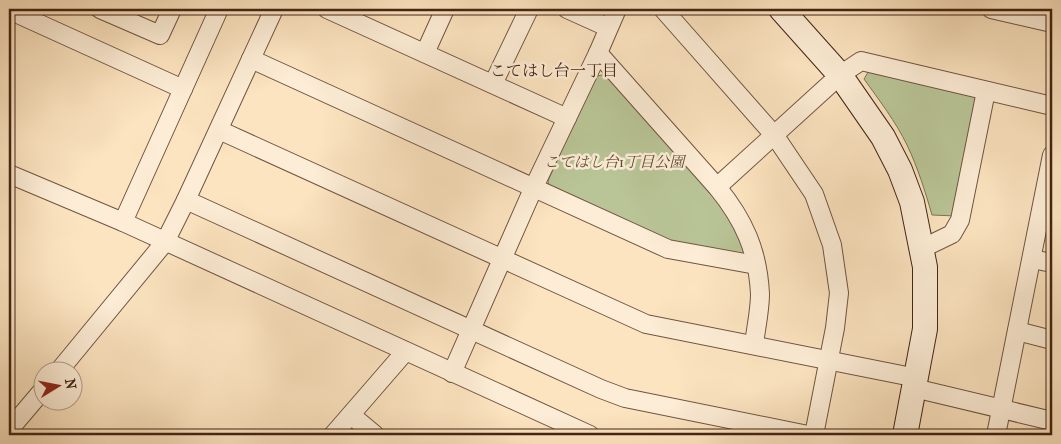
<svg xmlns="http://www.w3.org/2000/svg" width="1061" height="444" viewBox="0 0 1061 444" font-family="'IM FELL French Canon','Noto Serif JP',serif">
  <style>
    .green { fill: #b9c597; stroke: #7e7456 }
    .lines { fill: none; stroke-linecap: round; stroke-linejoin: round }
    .street-casing { stroke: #715440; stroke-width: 20 }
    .secondary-casing { stroke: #432416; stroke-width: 26 }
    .street { stroke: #fdedd6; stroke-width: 18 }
    .secondary { stroke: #fdedd6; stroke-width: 24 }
    .labels { text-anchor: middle; stroke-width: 5; stroke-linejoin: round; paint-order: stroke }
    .park-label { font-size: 15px; font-style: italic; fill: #604c36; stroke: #fdedd6 }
    .neighbourhood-label { font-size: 16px; fill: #432416; stroke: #fdedd6 }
  </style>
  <rect width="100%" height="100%" fill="#fce4c0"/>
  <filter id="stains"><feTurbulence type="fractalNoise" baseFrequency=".004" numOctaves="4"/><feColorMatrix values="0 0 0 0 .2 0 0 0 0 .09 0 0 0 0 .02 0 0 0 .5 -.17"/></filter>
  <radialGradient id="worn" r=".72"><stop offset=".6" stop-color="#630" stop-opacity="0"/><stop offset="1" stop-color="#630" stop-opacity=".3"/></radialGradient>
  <g class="green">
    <path d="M870 69 975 93 979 102 956 216 932 215C925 191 918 168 907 145 896 122 879 100 864 79Z"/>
    <polygon points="606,74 719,200 736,227 746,253 741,259 666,244 550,192 548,181 593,77"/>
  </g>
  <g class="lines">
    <g class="street-casing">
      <g id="street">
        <polyline points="100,9 160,35 172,9"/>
        <polyline points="327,9 567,118"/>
        <polyline points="567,9 607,27"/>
        <polyline points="663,9 775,136 814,194 832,245 839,293 835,328 814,435"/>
        <polyline points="991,9 1052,23"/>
        <polyline points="9,10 183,89"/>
        <polyline points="425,53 445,9"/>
        <path d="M598 53 717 187C744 220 758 251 760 294 760 310 756 328 754 344"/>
        <polyline points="251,59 668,249 756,265"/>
        <polyline points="493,84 529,9"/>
        <polyline points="219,130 646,324 917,378"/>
        <polyline points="9,174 123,222 590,435"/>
        <polyline points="717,187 840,75 861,61 1052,106"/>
        <polyline points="186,200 601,389 625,398 808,435"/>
        <polyline points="123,222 219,9"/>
        <polyline points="921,249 952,234 960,220 986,91"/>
        <polyline points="1032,259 1052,263"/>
        <polyline points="1017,331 1052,340"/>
        <polyline points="58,372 165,242 186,200 274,9"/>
        <polyline points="452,373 533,189 598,53 617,9"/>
        <polyline points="914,388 1052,421"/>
        <polyline points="351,415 375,435"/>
        <polyline points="9,430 42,391"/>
        <polyline points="333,435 405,352"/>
        <polyline points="996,435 1052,155"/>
      </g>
    </g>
    <g class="secondary-casing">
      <polyline id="secondary" points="781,9 840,75 883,137 900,170 912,202 925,267 925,329 905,435"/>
    </g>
    <use href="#street" class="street"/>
    <use href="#secondary" class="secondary"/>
  </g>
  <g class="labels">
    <g class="park-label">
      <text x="614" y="167">こてはし台1丁目公園</text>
    </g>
    <g class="neighbourhood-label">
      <text x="554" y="76">こてはし台一丁目</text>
    </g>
  </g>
  <rect width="1061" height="444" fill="none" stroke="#fce4c0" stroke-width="30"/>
  <rect x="10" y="10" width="1041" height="424" fill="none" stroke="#432416" stroke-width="2.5"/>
  <rect x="15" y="15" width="1031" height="414" fill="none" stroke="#432416"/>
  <g transform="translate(58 386) rotate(80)"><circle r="24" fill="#fdedd6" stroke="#b39d89"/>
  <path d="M0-4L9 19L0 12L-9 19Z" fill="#8f2418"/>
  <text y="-8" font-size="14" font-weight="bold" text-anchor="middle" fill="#432416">N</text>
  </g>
  <rect width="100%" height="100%" filter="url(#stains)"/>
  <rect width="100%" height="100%" fill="url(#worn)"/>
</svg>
